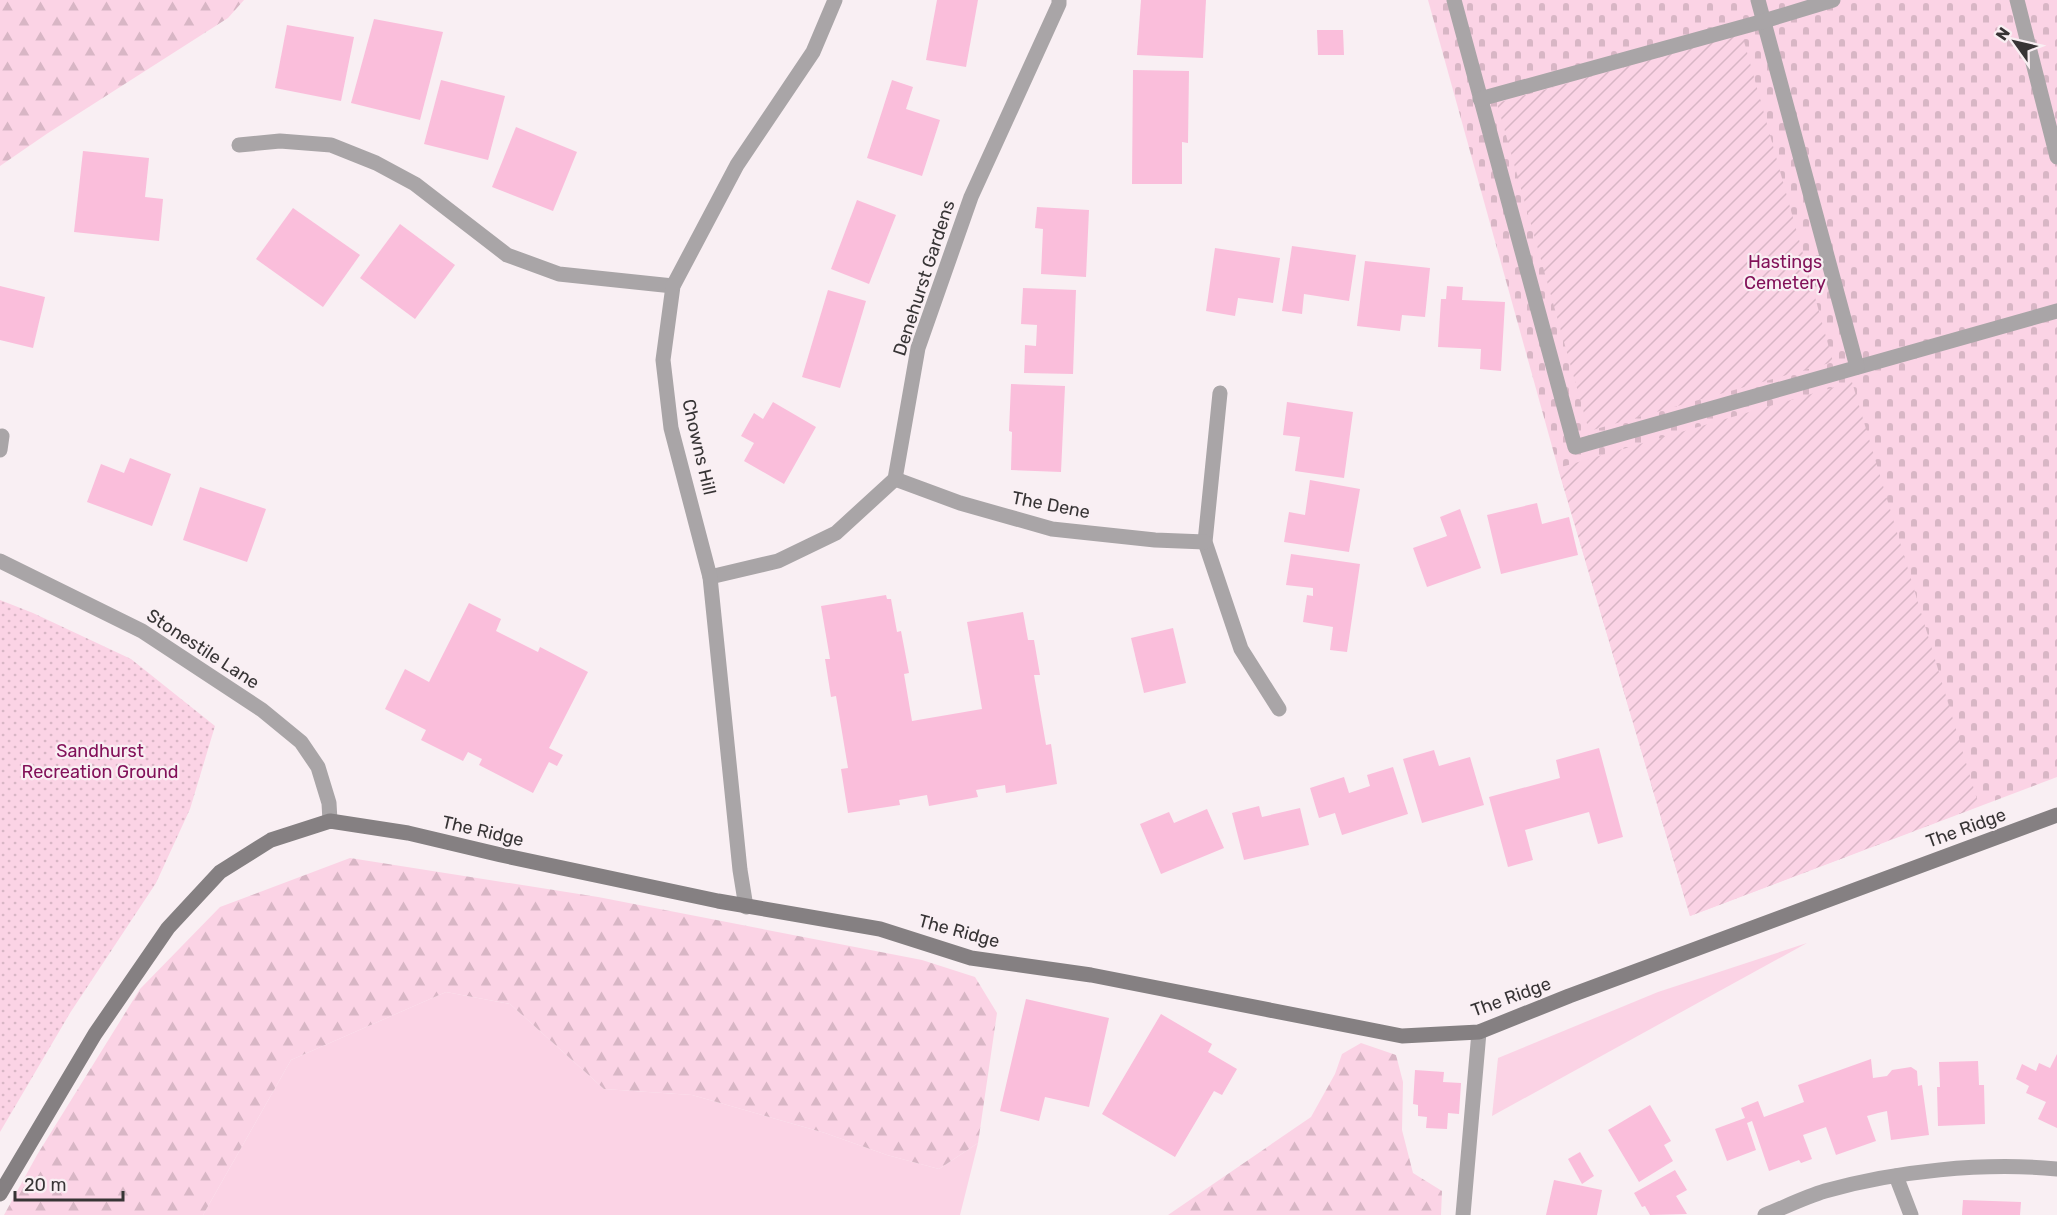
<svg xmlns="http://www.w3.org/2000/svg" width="2057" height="1215" viewBox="0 0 2057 1215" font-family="Rubik,sans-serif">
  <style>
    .grass { fill: #fbd3e5 }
    .forest { fill: url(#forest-firs) }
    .cemetery { fill: url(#cemetery-stones) }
    .park { fill: url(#park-dots) }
    .garden { fill: url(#garden-furrows) }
    .building { fill: #fabedb }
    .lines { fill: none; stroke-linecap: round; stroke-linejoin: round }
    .service { stroke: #a9a5a7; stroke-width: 15 }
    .minor { stroke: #a9a5a7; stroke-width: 15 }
    .tertiary { stroke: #a9a5a7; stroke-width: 15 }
    .secondary { stroke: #858082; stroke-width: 15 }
    .labels { text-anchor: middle; stroke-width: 4.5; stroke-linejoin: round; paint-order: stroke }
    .park-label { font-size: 18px; fill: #821159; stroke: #f9eff3 }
    .street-label { font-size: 18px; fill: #373435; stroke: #f9eff3 }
  </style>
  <defs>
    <pattern id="forest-firs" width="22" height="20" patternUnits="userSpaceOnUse" patternTransform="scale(1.5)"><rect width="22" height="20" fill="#fbd3e5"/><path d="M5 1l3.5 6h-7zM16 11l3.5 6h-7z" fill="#d8b6c5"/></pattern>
    <pattern id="cemetery-stones" width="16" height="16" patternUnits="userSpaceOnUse" patternTransform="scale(1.5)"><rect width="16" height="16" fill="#fbd3e5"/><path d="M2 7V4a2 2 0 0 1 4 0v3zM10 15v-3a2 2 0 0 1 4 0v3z" fill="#d8b6c5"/></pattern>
    <pattern id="park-dots" width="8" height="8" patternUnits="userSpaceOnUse" patternTransform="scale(1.5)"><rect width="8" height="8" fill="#fbd3e5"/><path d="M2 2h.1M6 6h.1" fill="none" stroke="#d8b6c5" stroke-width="1.8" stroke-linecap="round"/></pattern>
    <pattern id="garden-furrows" width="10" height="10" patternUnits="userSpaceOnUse" patternTransform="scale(1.5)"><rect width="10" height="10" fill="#fbd3e5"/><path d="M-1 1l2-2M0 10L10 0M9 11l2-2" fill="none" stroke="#d8b6c5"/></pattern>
  </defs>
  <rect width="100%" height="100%" fill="#f9eff3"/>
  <g class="grass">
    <polygon points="1807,943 1492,1116 1498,1058 1658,992"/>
    <polygon points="446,992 510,1004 604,1089 692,1095 825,1133 887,1155 939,1169 978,1143 960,1215 203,1215 291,1060"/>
  </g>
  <g class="forest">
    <polygon points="0,0 244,0 228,18 48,133 0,166"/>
    <polygon points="350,858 598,897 922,960 975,977 997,1013 978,1143 939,1169 887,1155 825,1133 692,1095 604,1089 510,1004 446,992 291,1060 203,1215 4,1215 37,1155 140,989 220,907"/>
    <polygon points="1361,1043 1396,1055 1403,1082 1402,1130 1413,1173 1442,1191 1441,1215 1168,1215 1311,1117 1335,1074 1342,1054"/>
  </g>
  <polygon class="cemetery" points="1428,0 2057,0 2057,777 1690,916 1558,468"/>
  <polygon class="park" points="0,600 33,613 131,659 215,726 190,809 156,883 70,1013 0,1132"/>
  <g class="garden">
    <polygon points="1742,34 1833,362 1589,431 1497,103"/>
    <polygon points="1852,382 1979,806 1690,916 1558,468"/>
  </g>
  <g class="building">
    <polygon points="937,0 978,0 966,67 926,60"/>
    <polygon points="1141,0 1206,0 1203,58 1137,55"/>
    <polygon points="374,19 443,32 420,120 351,103"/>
    <polygon points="287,25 354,37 341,101 275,88"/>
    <polygon points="1317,30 1343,30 1344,55 1318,55"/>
    <polygon points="1133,70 1189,71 1188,143 1182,142 1182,184 1132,184"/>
    <polygon points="441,80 505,96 488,160 424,144"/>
    <polygon points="892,80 913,87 906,109 940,120 922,176 867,158"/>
    <polygon points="516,127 577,152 553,211 492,187"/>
    <polygon points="83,151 149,158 145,197 163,199 159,241 74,232"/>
    <polygon points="857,200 896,215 869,284 831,269"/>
    <polygon points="1037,207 1089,210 1086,277 1041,274 1043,229 1035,228"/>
    <polygon points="293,208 360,255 323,307 256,259"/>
    <polygon points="400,224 455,265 415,319 360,278"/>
    <polygon points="1292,246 1356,255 1349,301 1304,294 1302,314 1282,311"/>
    <polygon points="1215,248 1280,258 1273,303 1238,298 1235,316 1206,311"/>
    <polygon points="1365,261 1430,268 1425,317 1402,315 1400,331 1357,326"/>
    <polygon points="0,286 45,297 33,348 0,340"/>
    <polygon points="1447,286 1463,287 1462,300 1505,302 1501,371 1480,369 1481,349 1438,347 1441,299 1446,299"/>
    <polygon points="1023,288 1076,290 1073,374 1024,373 1025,345 1036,346 1037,325 1021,324"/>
    <polygon points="828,290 866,301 840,388 802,377"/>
    <polygon points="1011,384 1065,386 1061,472 1011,470 1012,432 1009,431"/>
    <polygon points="773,402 816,427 784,484 744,461 754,443 741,436 754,413 763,419"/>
    <polygon points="1287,402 1353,412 1344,478 1295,471 1300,437 1283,435"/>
    <polygon points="130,458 171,474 152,526 87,502 101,464 124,473"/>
    <polygon points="1310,480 1360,489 1349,552 1284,542 1289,512 1305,515"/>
    <polygon points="200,487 266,509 247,562 183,540"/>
    <polygon points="1537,503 1542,524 1569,517 1578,555 1501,574 1487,515"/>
    <polygon points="1460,509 1481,568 1427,587 1413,548 1447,536 1440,517"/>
    <polygon points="1291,554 1360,564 1347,652 1330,650 1333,627 1303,622 1307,595 1313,596 1313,588 1286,585"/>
    <polygon points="886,595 887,599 891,599 897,632 901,631 909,673 904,674 912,721 982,709 967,622 1023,612 1028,640 1034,640 1040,675 1034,675 1046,745 1051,744 1057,784 1006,793 1005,785 976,790 978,797 929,806 927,795 899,800 900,805 848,813 841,769 848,768 836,696 831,697 825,659 830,659 821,606"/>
    <polygon points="469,603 501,619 496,631 538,652 540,647 588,672 549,748 563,755 557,766 549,762 533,793 479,765 482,759 468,752 463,761 421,740 426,730 385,709 405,669 429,682"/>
    <polygon points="1173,628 1186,683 1144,693 1131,638"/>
    <polygon points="1599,748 1623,837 1598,844 1589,812 1525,830 1533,860 1508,867 1489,797 1560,778 1556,760"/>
    <polygon points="1434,750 1439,766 1470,757 1484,805 1422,823 1403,759"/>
    <polygon points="1393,767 1408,814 1342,835 1335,813 1319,818 1310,788 1344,777 1349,793 1370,786 1367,775"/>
    <polygon points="1259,806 1262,817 1300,808 1309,845 1244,860 1232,813"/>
    <polygon points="1207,809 1224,848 1161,874 1140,824 1169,812 1174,823"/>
    <polygon points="1026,999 1109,1018 1089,1107 1045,1097 1039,1121 1000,1111"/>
    <polygon points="1161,1014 1212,1044 1208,1052 1237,1069 1222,1095 1214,1091 1175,1157 1102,1114"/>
    <polygon points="2057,1054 2057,1128 2038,1119 2046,1102 2026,1093 2029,1086 2016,1079 2022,1064 2036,1071 2039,1063 2050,1068"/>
    <polygon points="1871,1059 1873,1078 1887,1076 1892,1070 1911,1067 1917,1071 1918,1086 1922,1085 1929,1135 1891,1140 1887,1111 1878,1113 1867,1116 1876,1141 1836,1155 1826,1127 1803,1135 1812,1159 1801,1163 1799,1160 1769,1171 1752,1121 1747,1123 1756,1150 1727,1161 1715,1129 1745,1118 1741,1108 1758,1101 1764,1117 1804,1102 1798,1085"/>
    <polygon points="1978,1061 1979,1085 1984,1085 1985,1124 1938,1126 1937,1087 1940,1087 1939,1062"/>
    <polygon points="1415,1070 1444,1072 1443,1082 1461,1083 1459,1114 1448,1113 1447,1129 1426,1128 1427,1117 1418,1116 1418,1105 1413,1104"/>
    <polygon points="1650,1105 1671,1141 1664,1145 1673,1161 1639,1182 1608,1130"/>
    <polygon points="1580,1152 1594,1176 1582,1184 1568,1159"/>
    <polygon points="1675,1170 1687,1190 1676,1196 1687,1214 1650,1215 1645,1206 1642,1207 1634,1193"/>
    <polygon points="1554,1180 1602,1190 1597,1215 1546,1215"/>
    <polygon points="1963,1200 2021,1202 2020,1215 1962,1215"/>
  </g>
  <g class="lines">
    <g class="service">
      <polyline points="1454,0 1575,447 2057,311"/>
      <polyline points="1758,0 1857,367"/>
      <polyline points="2017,0 2057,157"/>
      <polyline points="1480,99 1764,21 1833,0"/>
      <polyline points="1463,1215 1479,1032"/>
    </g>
    <g class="minor">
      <polyline points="239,145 280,141 331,145 376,163 415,184 507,255 559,274 673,286"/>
      <polyline points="1220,393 1205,542 1241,649 1279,709"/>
      <polyline points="0,450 2,436"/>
      <polyline points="895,479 960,503 1052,529 1155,540 1205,542"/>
      <polyline points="0,561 142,631 262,710 301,742 318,767 329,803 330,821"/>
      <polyline points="710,577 778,561 836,533 895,479 918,348 971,197 1059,4 1059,0"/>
      <polyline points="1896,1176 1911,1215"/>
      <path d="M1765 1215C1785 1207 1805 1197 1825 1191 1896 1171 1983 1162 2057 1169"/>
    </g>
    <polyline class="tertiary" points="746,907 740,870 710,577 671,428 663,360 673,286 737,165 813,52 835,0"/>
    <polyline class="secondary" points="0,1194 95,1034 168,928 220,872 271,840 330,821 408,833 501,855 718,901 880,929 971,958 1091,975 1402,1036 1479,1032 1569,996 2057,815"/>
  </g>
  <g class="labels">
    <g class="park-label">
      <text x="1785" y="268">Hastings<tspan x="1785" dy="21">Cemetery</tspan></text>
      <text x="100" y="757">Sandhurst<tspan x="100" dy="21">Recreation Ground</tspan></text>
    </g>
    <g class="street-label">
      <text transform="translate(924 278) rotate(-72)" y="6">Denehurst Gardens</text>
      <text transform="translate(699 447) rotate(77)" y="6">Chowns Hill</text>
      <text transform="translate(1051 505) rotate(11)" y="6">The Dene</text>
      <text transform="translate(203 649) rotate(33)" y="6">Stonestile Lane</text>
      <text transform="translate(1966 828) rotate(-20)" y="6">The Ridge</text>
      <text transform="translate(483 831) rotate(13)" y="6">The Ridge</text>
      <text transform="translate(959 931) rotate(15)" y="6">The Ridge</text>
      <text transform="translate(1511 997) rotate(-20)" y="6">The Ridge</text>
    </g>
  </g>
  <g transform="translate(2015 42) rotate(304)" stroke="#f9eff3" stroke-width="4.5" paint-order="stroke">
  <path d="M0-4.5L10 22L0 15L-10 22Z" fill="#373435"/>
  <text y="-9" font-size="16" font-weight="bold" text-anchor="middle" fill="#373435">N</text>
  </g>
  <path d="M15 1191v9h108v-9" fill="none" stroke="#373435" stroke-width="3"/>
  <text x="24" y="1191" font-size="18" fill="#373435" stroke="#f9eff3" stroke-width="4.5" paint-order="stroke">20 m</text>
</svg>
